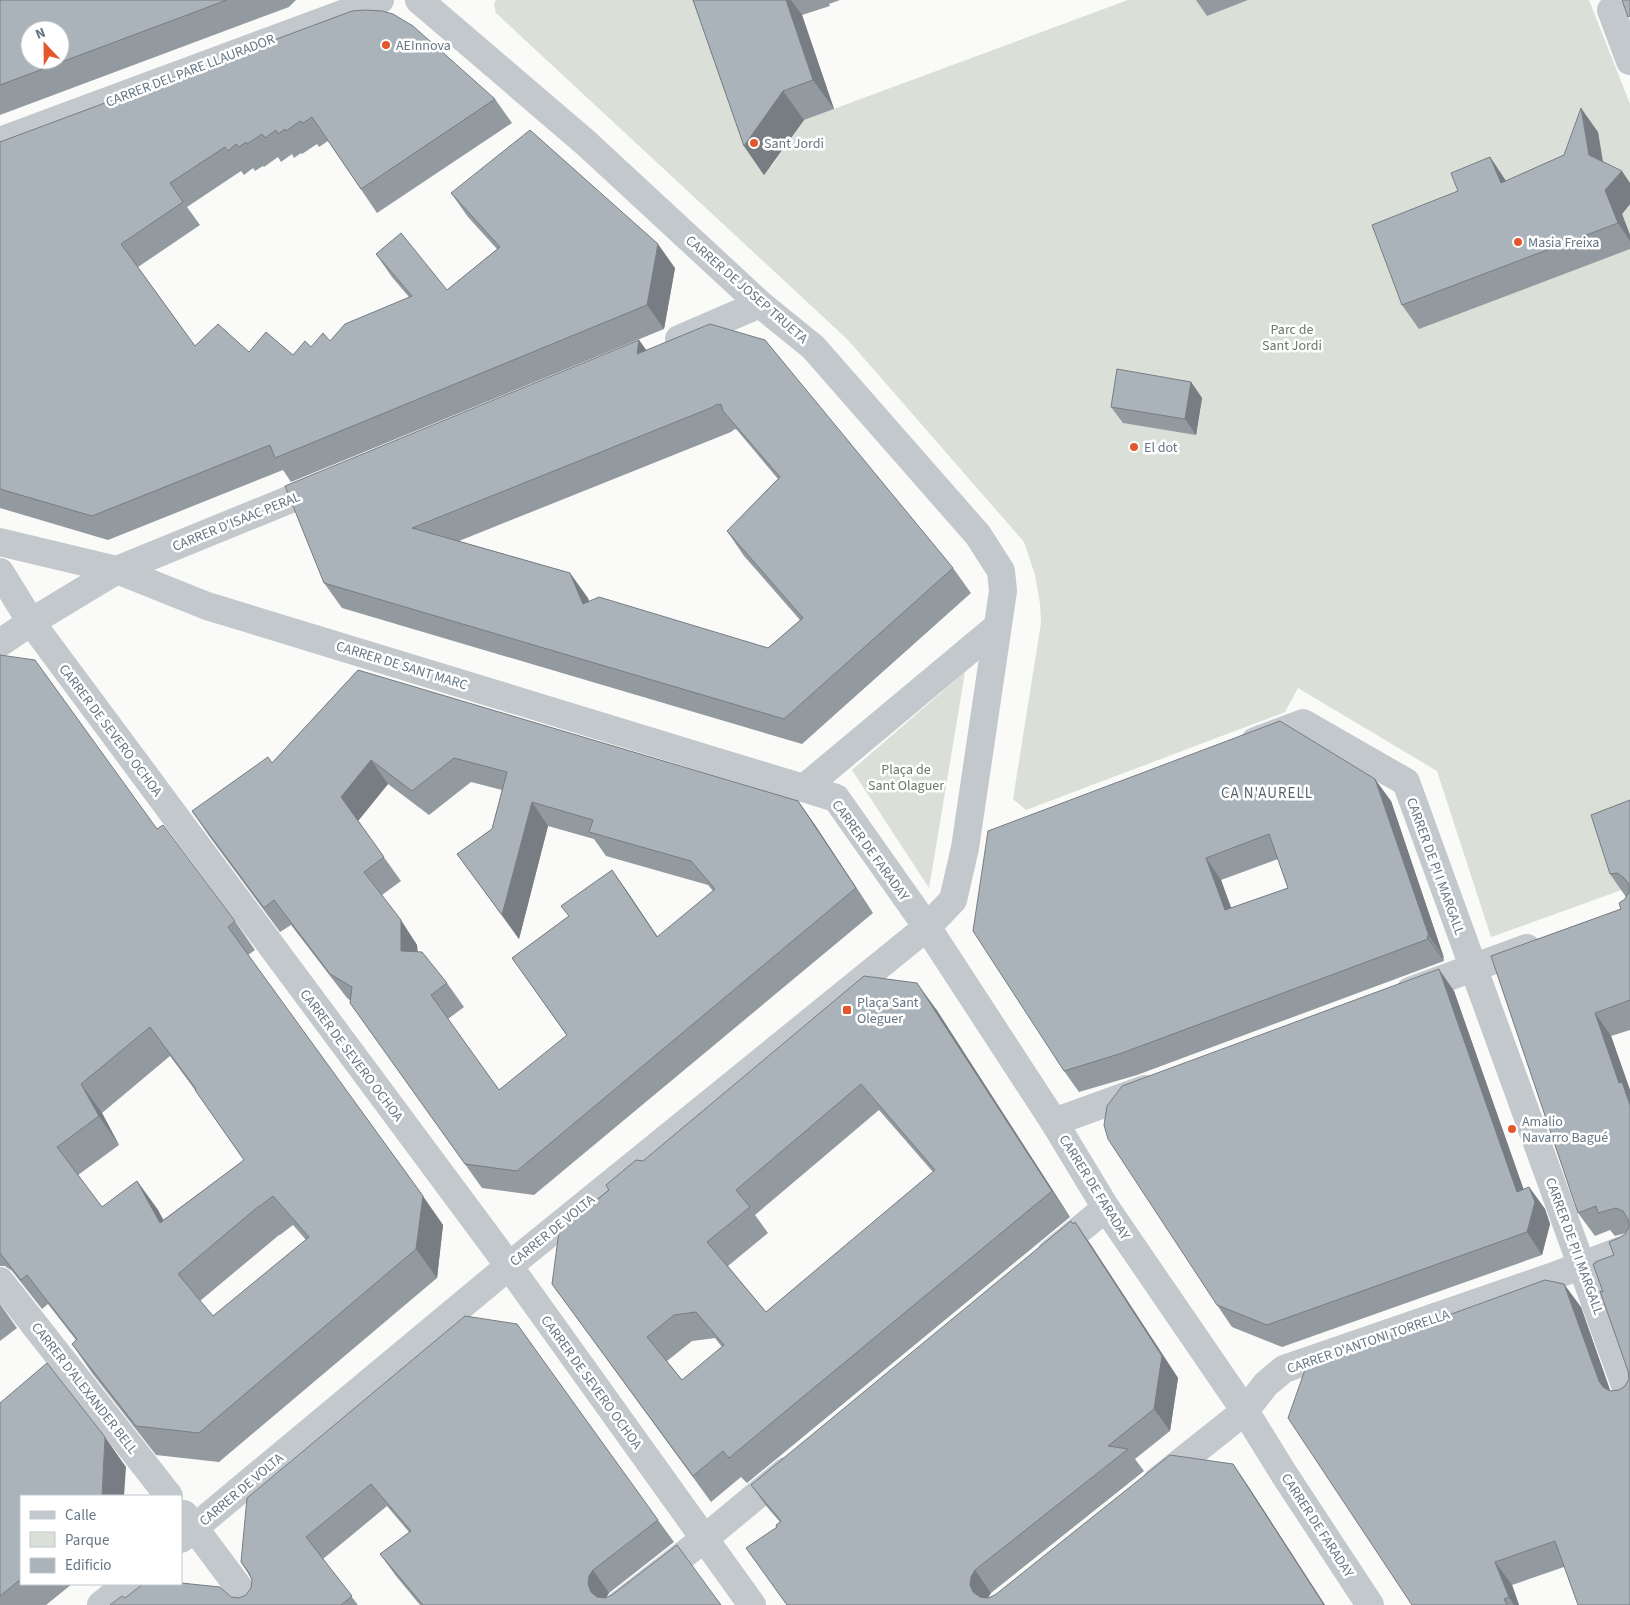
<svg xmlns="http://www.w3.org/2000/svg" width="1630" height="1605" viewBox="0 0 1630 1605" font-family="'Source Sans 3',sans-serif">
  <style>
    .green { fill: #dadfd7 }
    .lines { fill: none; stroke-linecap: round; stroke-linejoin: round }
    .pedestrian { stroke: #c3c8cc; stroke-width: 28 }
    .minor { stroke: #c3c8cc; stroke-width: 28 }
    .wall { fill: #929a9f; fill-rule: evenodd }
    .shaded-wall { fill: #777d82 }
    .building { fill: #aab3b9; stroke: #777d82; fill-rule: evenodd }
    .poi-dot { fill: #e4572e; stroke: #fff; stroke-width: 2 }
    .labels { text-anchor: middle; stroke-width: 5; stroke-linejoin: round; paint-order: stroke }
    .poi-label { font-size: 14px; fill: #657683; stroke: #fff; text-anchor: start }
    .street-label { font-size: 14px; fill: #657683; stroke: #fff }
    .park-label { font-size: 14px; fill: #687a64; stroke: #fff }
    .neighbourhood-label { font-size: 15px; letter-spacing: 1px; fill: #57646e; stroke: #fff }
  </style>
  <rect width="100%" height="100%" fill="#fafaf8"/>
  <g class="green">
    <polygon points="496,0 704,0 771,167 804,120 1128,0 1589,0 1630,104 1630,887 1491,937 1437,771 1298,688 1285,712 1026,810 1013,799 1041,623 1040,604 1035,575 1024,542 848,340 496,13 494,4"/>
    <polygon points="965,672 929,888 852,770"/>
  </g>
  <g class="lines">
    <polyline class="pedestrian" points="1611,10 1630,61"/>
    <g class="minor">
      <polyline points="0,141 380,0"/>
      <polyline points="679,339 760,304"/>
      <polyline points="0,542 117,570 207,606 836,798 927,927 1054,1122 1106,1208 1245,1411 1284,1474 1370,1605"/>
      <polyline points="0,572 31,622 509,1266 752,1605"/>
      <polyline points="0,643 31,622 117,570 325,485"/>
      <path d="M1255 741 1303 723 1406 782C1479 988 1557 1193 1630 1399"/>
      <polyline points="804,788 997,627"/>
      <polyline points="1410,991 1527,948"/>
      <polyline points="1054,1122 1145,1089"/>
      <polyline points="1051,1253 1106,1208"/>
      <polyline points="0,1281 169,1496"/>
      <polyline points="1157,1481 1245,1411 1266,1384 1284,1369 1551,1277 1630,1247"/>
      <polyline points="184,1514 252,1605"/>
      <polyline points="181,1539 509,1266 927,927 953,900 965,848 1003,591 1001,571 978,535 813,347 760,304 586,143 419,0"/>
      <polyline points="101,1605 127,1584"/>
      <polyline points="619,1605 704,1539 786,1471"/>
    </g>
  </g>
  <g class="wall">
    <polygon points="0,0 296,0 289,7 0,115"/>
    <polygon points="693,0 840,0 829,4 830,6 802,15 834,109 804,120 764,175 744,146"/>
    <polygon points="1196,0 1248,0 1207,16"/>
    <polygon points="495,99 512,123 377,213 328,141 319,147 317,144 302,154 301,153 294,158 292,154 281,162 278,157 264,167 263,166 255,171 253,168 244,175 241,171 187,207 200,225 138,267 195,346 249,352 293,355 311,347 330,341 409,297 392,277 376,254 447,290 497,249 468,217 451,193 675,268 664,329 291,482 283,470 108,540 0,508 0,142"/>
    <polygon points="1598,132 1603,161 1630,183 1630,204 1622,214 1630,235 1630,249 1419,329 1402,305 1490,157 1506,181 1564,155"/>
    <path d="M639 340 646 350 953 568 971 593 802 744 342 608 324 583ZM735 429 737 430 778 479 727 531 744 556 800 620 768 648 589 601 570 573 459 541 731 432Z"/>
    <polygon points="1191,382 1202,398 1196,435 1123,423 1111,407"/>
    <path d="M0 655 157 829 235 921 255 950 248 955 443 1225 437 1278 219 1462 156 1455 92 1373 72 1344 76 1340 48 1304 42 1309 12 1271 5 1266H0ZM170 1056 195 1090 244 1160 163 1220 158 1210 137 1181 102 1207 78 1175 119 1145 102 1113ZM293 1225 306 1240 213 1316 200 1301 279 1235H280Z"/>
    <path d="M358 670 798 801 815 825 873 913 534 1195 482 1188 350 1003 351 1001 347 998 291 925 280 932 209 836 192 811 272 763ZM471 782 502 790 492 829 457 854 519 939 548 826 594 839 606 856 708 885 713 891 658 937 612 870 569 916 512 958 567 1036 499 1090 448 1019 464 1007 447 983 418 952 417 945 382 895 401 881 358 821 388 784 429 815Z"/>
    <polygon points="1630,800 1630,1030 1611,1036 1630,1090 1630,1605 1564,1567 1512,1585 1519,1605 1412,1605 1581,1307 1610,1391 1619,1390 1625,1386 1629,1379 1628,1371 1603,1292 1614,1255 1626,1233 1615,1236 1610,1230 1595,1236 1578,1213 1491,956 1621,909 1626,897 1610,874"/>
    <path d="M1391 801 1444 958H1443L1444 961 1137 1075 1079 1092 1064 1071 988 831ZM1278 859 1288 888 1231 908 1221 880Z"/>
    <polygon points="1454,991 1523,1189 1529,1187 1545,1209 1550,1224 1542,1255 1282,1347 1232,1327 1217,1305"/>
    <path d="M936 1009 1070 1217 747 1483 741 1477 711 1502 552 1284 567 1224 643 1161ZM879 1110 933 1172 766 1312 728 1266 768 1233 755 1215ZM715 1338 722 1347 682 1380 667 1361 692 1341Z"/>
    <polygon points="1075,1222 1091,1245 1178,1378 1170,1431 1135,1459 1144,1471 991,1593 988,1598 995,1595 1233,1464 1248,1486 1325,1605 787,1605 746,1548 777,1527 780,1522 767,1507 751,1485"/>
    <polygon points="0,1304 17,1328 0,1341"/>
    <polygon points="465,1316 658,1520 674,1542 609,1593 606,1598 721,1605 420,1605 396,1576 380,1554 409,1532 387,1506 323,1559 358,1605 110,1605 125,1598 231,1597 239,1598 246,1595 251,1588 252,1580 249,1575 241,1562"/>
    <polygon points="0,1403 126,1467 21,1496 21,1584 72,1584 46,1605 0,1605"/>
  </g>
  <g class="shaded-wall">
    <polygon points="786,0 791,0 802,15 834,109 813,80"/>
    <polygon points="783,91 804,120 764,175 744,146"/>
    <polygon points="1581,108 1598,132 1605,178 1589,155"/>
    <polygon points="1490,157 1506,181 1501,183"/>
    <polygon points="1622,171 1630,183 1630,204 1622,214 1630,235 1630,241 1618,223 1605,190"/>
    <polygon points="658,244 675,268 664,329 647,305"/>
    <polygon points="639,340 657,365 637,354"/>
    <polygon points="1191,382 1202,398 1196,435 1185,419"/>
    <polygon points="570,573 588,598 600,629 583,604"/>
    <polygon points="371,760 388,784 358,821 341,797"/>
    <polygon points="1375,779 1391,801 1444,958 1429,936"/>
    <polygon points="798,801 815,825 873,913 856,888"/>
    <polygon points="532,802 548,826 519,939 502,915"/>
    <polygon points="1206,858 1221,880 1240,932 1225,910"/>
    <polygon points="612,870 629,894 674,962 657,937"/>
    <polygon points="401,920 417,945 418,975 401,951"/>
    <polygon points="1427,936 1443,958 1444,961 1428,939"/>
    <polygon points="1439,969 1454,991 1532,1213 1529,1187 1545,1209 1550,1224 1542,1255 1527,1232 1517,1192"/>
    <polygon points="917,983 936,1009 1070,1217 1052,1191"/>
    <polygon points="1595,1013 1611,1036 1630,1090 1630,1105 1619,1083"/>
    <polygon points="81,1084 102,1113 119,1145 99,1116"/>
    <polygon points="137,1181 158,1210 181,1252 160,1223"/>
    <polygon points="423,1196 443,1225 437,1278 416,1249"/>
    <polygon points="1075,1222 1091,1245 1178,1378 1170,1431 1154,1409"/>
    <polygon points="1564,1284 1581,1307 1615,1404 1599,1381"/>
    <polygon points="105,1437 126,1467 124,1496 102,1496"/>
    <polygon points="1233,1464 1248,1486 1325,1605 1324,1605"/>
    <polygon points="1495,1562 1512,1585 1519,1605 1514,1605 1509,1597"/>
    <polygon points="593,1570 609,1593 605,1599 604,1605 591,1592 588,1584 589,1576"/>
    <polygon points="975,1570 991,1593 986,1600 986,1605 973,1592 970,1585 971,1577"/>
  </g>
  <g class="building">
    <path d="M0 0H227L0 85ZM30 30H60V60H30Z"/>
    <polygon points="693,0 786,0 813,80 783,91 744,146"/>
    <polygon points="1622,0 1630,0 1630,16 1628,17"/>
    <polygon points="365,10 382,11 393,14 413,26 495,99 361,189 312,117 303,123 300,121 286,131 285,129 278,134 276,130 265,138 262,134 247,144 246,142 239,147 236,144 228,151 225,147 170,183 183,202 121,244 195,346 218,324 249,352 266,332 293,355 305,341 311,347 323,333 330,341 345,324 412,296 376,254 401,233 447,290 500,247 451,193 530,130 658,244 647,305 275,458 270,445 92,516 0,489 0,142 352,11"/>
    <polygon points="1581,108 1589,155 1622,171 1605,190 1618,223 1402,305 1372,225 1458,191 1451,173 1490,157 1501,183 1564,155"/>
    <path d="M710 324 765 340 953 568 784 719 324 583 285 486 639 340 637 354ZM717 404 719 405 721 404 723 411 780 477 727 531 803 618 768 648 599 597 583 604 570 573 412 528 713 407Z"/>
    <polygon points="1117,369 1191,382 1185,419 1111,407"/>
    <path d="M0 655 35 660 157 829 163 825 235 921 228 927 423 1196 416 1249 199 1433 136 1426 72 1344 77 1339 27 1275 21 1280 0 1253ZM150 1027 196 1089 195 1090 244 1160 160 1223 137 1181 102 1207 57 1147 99 1116 81 1084ZM273 1196 309 1237 213 1316 178 1274 259 1206H260Z"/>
    <path d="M358 670 798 801 856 888 517 1171 465 1164 350 1003 352 987 330 974 274 900 264 908 192 811 268 757 272 763ZM454 758 507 772 492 829 457 854 502 915 532 802 593 820 589 832 691 861 715 889 657 937 612 870 561 906 569 916 512 958 567 1035 499 1090 431 995 447 983 422 952 401 951V920L364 872 384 857 341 797 371 760 412 791Z"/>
    <path d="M1280 721 1375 779 1429 936H1427L1428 939 1122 1053 1064 1071 973 931 988 831ZM1269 834 1288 888 1225 910 1206 858Z"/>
    <polygon points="1630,800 1630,1000 1595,1013 1619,1083 1622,1082 1630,1105 1630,1605 1578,1605 1555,1541 1495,1562 1509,1597 1504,1599 1507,1605 1412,1605 1288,1418 1306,1367 1545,1280 1564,1284 1599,1381 1603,1387 1610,1391 1619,1390 1625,1386 1629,1379 1628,1371 1600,1291 1603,1292 1593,1264 1596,1263 1595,1262 1614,1255 1609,1242 1619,1238 1625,1234 1629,1227 1628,1219 1623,1211 1616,1208 1598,1213 1596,1206 1578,1213 1491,956 1621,909 1619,903 1625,899 1629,892 1629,884 1623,877 1617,873 1610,874 1591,815"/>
    <polygon points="1439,969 1517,1192 1529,1187 1535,1202 1527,1232 1267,1325 1217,1305 1108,1139 1104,1125 1107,1106 1122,1086"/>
    <path d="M864 976 917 983 1052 1191 729 1458 723 1451 693 1476 552 1284 560 1224H567L609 1190 606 1185 636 1160 643 1161ZM861 1084 935 1170 766 1312 707 1242 750 1207 736 1190ZM696 1312 724 1345 682 1380 647 1337 674 1315Z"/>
    <polygon points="1071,1221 1073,1224 1075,1222 1162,1356 1154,1409 1108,1446 1128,1449 975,1570 971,1577 970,1585 973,1592 980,1597 988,1598 995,1595 1170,1455 1233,1464 1324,1605 787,1605 746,1548 777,1527 776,1525 781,1521 751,1485"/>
    <polygon points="465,1316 517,1324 658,1520 593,1570 589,1576 588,1584 591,1592 597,1597 605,1598 612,1595 677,1545 721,1605 423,1605 380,1554 411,1531 371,1484 306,1537 352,1596 341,1605 110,1605 122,1596 125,1598 143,1584 181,1584 181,1583 220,1587 231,1597 239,1598 246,1595 251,1588 252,1580 249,1573 241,1562 247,1498"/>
    <polygon points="47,1363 105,1437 102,1496 21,1496 21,1579 0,1596 0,1403"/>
  </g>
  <g class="poi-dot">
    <circle cx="386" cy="45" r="5"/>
    <circle cx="754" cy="143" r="5"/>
    <circle cx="1518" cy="242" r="5"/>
    <circle cx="1134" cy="447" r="5"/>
    <rect x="842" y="1005" width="10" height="10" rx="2.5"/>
    <circle cx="1512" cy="1129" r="5"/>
  </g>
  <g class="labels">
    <g class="poi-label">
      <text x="396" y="50">AEInnova</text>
      <text x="764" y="148">Sant Jordi</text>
      <text x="1528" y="247">Masia Freixa</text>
      <text x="1144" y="452">El dot</text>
      <text x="857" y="1007">Plaça Sant<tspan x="857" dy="16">Oleguer</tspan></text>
      <text x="1522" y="1126">Amalio<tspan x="1522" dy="16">Navarro Bagué</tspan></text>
    </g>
    <g class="street-label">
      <text transform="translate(190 70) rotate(-21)" y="5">CARRER DEL PARE LLAURADOR</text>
      <text transform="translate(747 289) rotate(41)" y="5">CARRER DE JOSEP TRUETA</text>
      <text transform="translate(236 521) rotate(-22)" y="5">CARRER D'ISAAC PERAL</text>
      <text transform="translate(402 665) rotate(17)" y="5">CARRER DE SANT MARC</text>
      <text transform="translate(111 730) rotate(53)" y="5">CARRER DE SEVERO OCHOA</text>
      <text transform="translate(871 850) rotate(54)" y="5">CARRER DE FARADAY</text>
      <text transform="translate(1436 866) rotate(70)" y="5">CARRER DE PI I MARGALL</text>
      <text transform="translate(352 1055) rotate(53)" y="5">CARRER DE SEVERO OCHOA</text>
      <text transform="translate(1095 1187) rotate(58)" y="5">CARRER DE FARADAY</text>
      <text transform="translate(552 1230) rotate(-39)" y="5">CARRER DE VOLTA</text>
      <text transform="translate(1575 1246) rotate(70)" y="5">CARRER DE PI I MARGALL</text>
      <text transform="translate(1368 1341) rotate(-19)" y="5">CARRER D'ANTONI TORRELLA</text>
      <text transform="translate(592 1382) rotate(54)" y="5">CARRER DE SEVERO OCHOA</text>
      <text transform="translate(85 1388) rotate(52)" y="5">CARRER D'ALEXANDER BELL</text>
      <text transform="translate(241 1489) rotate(-40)" y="5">CARRER DE VOLTA</text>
      <text transform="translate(1318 1525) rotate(57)" y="5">CARRER DE FARADAY</text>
    </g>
    <g class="park-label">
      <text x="1292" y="334">Parc de<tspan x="1292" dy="16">Sant Jordi</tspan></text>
      <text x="906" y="774">Plaça de<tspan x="906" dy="16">Sant Olaguer</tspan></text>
    </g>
    <g class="neighbourhood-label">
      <text x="1267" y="798">CA N'AURELL</text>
    </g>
  </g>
  <rect x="20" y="1495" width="162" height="90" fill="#ffffff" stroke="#c1c8cd"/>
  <rect x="30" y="1511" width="25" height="8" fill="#c3c8cc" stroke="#c1c8cd"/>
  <text x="65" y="1520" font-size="15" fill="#657683">Calle</text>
  <rect x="30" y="1532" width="25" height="15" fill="#dadfd7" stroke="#c1c8cd"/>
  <text x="65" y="1545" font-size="15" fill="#657683">Parque</text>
  <rect x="30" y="1558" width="25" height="15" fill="#aab3b9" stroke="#c1c8cd"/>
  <text x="65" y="1570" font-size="15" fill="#657683">Edificio</text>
  <g transform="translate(45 45) rotate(338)"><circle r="24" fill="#ffffff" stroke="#c1c8cd"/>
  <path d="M0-4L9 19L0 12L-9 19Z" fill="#e4572e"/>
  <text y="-8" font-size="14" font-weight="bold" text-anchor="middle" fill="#657683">N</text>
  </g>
</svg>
